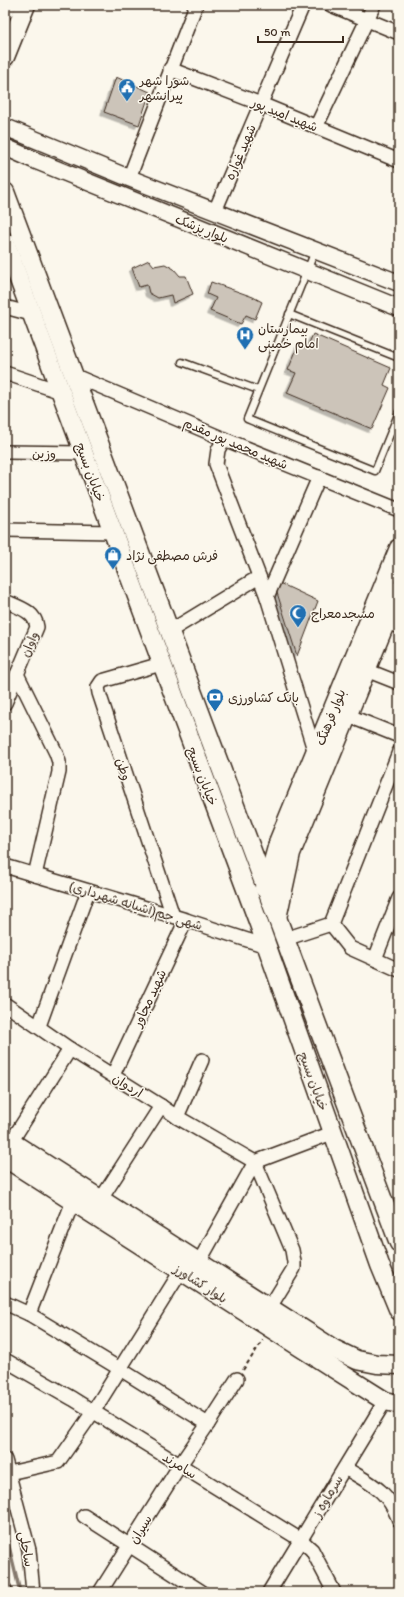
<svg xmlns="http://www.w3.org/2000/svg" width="404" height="1597" viewBox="0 0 404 1597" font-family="Itim,'Playpen Sans Arabic',sans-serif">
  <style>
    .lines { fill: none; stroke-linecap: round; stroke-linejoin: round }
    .stream { stroke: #85796d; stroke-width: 3.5 }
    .building { fill: #ccc4b9; stroke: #3b2a1e; filter: url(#shadow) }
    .service-casing { stroke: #3b2a1e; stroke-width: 9 }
    .minor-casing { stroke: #3b2a1e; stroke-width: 16 }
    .tertiary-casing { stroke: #3b2a1e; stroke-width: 19 }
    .secondary-casing { stroke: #3b2a1e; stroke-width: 21 }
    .path { stroke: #3b2a1e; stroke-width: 2; stroke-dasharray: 4 3; stroke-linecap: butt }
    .service { stroke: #fbf7ec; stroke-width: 6 }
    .minor { stroke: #fbf7ec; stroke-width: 13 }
    .tertiary { stroke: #fbf7ec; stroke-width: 16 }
    .secondary { stroke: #fbf7ec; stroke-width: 18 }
    .labels { text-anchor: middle; stroke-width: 3; stroke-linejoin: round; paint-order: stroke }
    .poi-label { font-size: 13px; fill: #3b2a1e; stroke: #fbf7ec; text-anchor: start }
    .street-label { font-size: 13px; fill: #3b2a1e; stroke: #fbf7ec }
  </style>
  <defs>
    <filter id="shadow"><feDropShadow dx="-3.5" dy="3.5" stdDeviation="0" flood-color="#0004"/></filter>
  </defs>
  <rect width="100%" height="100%" fill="#fbf7ec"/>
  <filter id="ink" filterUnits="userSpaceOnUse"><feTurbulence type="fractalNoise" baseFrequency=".025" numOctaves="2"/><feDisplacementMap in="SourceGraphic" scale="8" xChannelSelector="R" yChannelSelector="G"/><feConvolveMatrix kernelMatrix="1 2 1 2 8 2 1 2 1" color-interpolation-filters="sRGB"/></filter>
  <g filter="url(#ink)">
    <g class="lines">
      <polyline class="stream" points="5,1530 20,1592"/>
    </g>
    <g class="building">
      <polygon points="116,77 150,92 139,125 104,112"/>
      <polygon points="149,260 154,266 165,264 174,269 180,276 186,276 193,294 173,303 171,295 158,298 149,293 147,285 139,287 132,268"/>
      <polygon points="211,282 253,297 262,302 255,319 246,315 241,324 210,311 216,298 207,294"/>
      <polygon points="313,334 391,368 384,385 390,388 372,429 287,393 296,373 288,370 299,344 307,348"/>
      <polygon points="273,580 318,601 297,656"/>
    </g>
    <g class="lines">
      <g class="service-casing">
        <g id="service">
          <polyline points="315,251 247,419 375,471 399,412"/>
          <polyline points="289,314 399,358"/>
          <polyline points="182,362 258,390"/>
        </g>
      </g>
      <g class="minor-casing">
        <g id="minor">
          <polyline points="331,5 399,33"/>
          <polyline points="170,69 261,104 399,161"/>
          <polyline points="316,127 374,5"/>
          <polyline points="129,178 196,5"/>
          <polyline points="215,211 303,5"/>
          <polyline points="5,307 31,314"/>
          <polyline points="5,373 61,392"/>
          <polyline points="73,375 224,439 399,510"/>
          <polyline points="224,439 218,450 216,464 267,597 315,753"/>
          <polyline points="5,452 83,453"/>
          <polyline points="5,530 113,532"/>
          <polyline points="267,597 319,477"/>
          <path d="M5 601C18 607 35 611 37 627L5 703"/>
          <polyline points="386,621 399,627"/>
          <polyline points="170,631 259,577"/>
          <polyline points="161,664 102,681 98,687 99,693 173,916"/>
          <polyline points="366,670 399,683"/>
          <polyline points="17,674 56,753 59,762 59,772 35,875"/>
          <polyline points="339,712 399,736"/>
          <polyline points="5,866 186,920 266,946"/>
          <polyline points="331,924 399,752"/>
          <polyline points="285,939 331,924 350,948 399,970"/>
          <polyline points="375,959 399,898"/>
          <polyline points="5,1004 70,1049 161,1106 177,1117 255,1162"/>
          <polyline points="39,1026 88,891"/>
          <polyline points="113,1075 186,920"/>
          <polyline points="177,1117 202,1060"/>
          <polyline points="11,1142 70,1049"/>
          <polyline points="255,1162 292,1250 294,1262 294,1268 270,1307"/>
          <polyline points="101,1199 161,1106"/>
          <polyline points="199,1262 255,1162 332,1133"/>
          <polyline points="5,1303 29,1314 120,1369 208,1424 180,1465 100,1592"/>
          <polyline points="29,1314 73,1201"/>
          <polyline points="5,1360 73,1399 301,1540 312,1550 334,1592"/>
          <polyline points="208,1424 237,1379"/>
          <polyline points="5,1460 29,1550 33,1592"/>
          <path d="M345 1468C371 1484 387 1489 399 1520"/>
          <polyline points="9,1473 58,1462 93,1412 181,1271"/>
          <polyline points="84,1516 202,1592"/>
          <polyline points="5,1590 5,1592"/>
          <polyline points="269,1592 385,1401"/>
        </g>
      </g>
      <g class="tertiary-casing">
        <g id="tertiary">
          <polyline points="5,127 129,178 399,283"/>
          <polyline points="5,147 34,160 399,308"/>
        </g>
      </g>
      <g class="secondary-casing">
        <g id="secondary">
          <polyline points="5,10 7,5"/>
          <polyline points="5,57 26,5"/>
          <polyline points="5,192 399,1243"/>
          <polyline points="5,242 259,924 380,1265 399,1311"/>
          <polyline points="264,888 266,887 279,840 399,548"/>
          <polyline points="277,918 291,853 399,590"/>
          <polyline points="5,1138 334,1349 357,1360 377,1364 399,1365"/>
          <polyline points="5,1158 328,1365 385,1401 399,1404"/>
        </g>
      </g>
      <polyline class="path" points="243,1370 263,1340"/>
      <use href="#service" class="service"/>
      <use href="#minor" class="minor"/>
      <use href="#tertiary" class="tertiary"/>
      <use href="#secondary" class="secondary"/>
    </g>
  </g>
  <defs>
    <g id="civic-pin" transform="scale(0.9)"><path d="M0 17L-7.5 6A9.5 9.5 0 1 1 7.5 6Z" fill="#1f6fb2" stroke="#fbf7ec"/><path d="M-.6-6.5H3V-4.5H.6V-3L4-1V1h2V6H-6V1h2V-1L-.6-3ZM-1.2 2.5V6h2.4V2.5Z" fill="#fff"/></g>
    <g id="hospital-pin" transform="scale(0.9)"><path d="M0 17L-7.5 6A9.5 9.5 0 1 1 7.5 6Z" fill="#1f6fb2" stroke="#fbf7ec"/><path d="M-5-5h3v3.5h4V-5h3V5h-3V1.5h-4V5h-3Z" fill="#fff"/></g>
    <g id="shop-pin" transform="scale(0.9)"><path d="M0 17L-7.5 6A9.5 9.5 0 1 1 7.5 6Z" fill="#1f6fb2" stroke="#fbf7ec"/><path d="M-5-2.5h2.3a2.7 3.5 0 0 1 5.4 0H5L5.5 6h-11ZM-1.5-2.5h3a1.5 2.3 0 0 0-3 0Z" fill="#fff"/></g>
    <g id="mosque-pin" transform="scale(0.9)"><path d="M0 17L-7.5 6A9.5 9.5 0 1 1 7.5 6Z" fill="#1f6fb2" stroke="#fbf7ec"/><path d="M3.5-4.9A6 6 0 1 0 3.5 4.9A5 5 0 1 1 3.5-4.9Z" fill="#fff"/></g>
    <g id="bank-pin" transform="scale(0.9)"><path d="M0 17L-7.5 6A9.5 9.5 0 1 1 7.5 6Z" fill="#1f6fb2" stroke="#fbf7ec"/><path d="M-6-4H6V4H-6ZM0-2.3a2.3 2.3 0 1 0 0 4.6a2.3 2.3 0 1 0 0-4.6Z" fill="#fff"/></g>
  </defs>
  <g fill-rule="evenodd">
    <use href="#civic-pin" x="127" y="87"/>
    <use href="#hospital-pin" x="245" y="335"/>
    <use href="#shop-pin" x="113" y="555"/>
    <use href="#mosque-pin" x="298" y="613"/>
    <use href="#bank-pin" x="215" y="697"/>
  </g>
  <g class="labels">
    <g class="poi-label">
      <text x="140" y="85">شورا شهر<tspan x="140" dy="15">پیرانشهر</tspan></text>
      <text x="258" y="333">بیمارستان<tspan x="258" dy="15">امام خمینی</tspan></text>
      <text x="126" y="560">فرش مصطفی نژاد</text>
      <text x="311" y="618">مسجدمعراج</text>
      <text x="228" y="702">بانک کشاورزی</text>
    </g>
    <g class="street-label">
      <text transform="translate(285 114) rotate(22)" y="5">شهید امید پور</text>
      <text transform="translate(240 152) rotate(-67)" y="5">شهید غواره</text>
      <text transform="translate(202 228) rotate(22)" y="5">بلوار پزشک</text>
      <text transform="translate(236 443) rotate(23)" y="5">شهید محمد پور مقدم</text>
      <text x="44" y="458">وزین</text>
      <text transform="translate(91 472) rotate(70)" y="5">خیابان بسیج</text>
      <text transform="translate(29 644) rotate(-68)" y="5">واوان</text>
      <text transform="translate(330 717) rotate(-68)" y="5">بلوار فرهنگ</text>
      <text transform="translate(124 769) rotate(72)" y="5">وطن</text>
      <text transform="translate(203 776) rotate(69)" y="5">خیابان بسیج</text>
      <text transform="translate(136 905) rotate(17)" y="5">شهی چم(آشیانه شهرداری)</text>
      <text transform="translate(149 998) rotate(-65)" y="5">شهید مجاور</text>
      <text transform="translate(314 1081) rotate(70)" y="5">خیابان بسیج</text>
      <text transform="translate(128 1085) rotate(32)" y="5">اردوان</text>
      <text transform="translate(201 1283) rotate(33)" y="5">بلوار کشاورز</text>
      <text transform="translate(180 1465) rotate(32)" y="5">سامرند</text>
      <text transform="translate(327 1496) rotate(-59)" y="5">سرماوه ز</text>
      <text transform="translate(140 1529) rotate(-58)" y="5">سیران</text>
      <text transform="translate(27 1549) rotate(80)" y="5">ساحلی</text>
    </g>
  </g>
  <rect width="404" height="1597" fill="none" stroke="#fbf7ec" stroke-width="20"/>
  <rect x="10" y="10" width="384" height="1577" fill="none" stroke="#3b2a1e" stroke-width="1.5" filter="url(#ink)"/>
  <path d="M258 36v6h85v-6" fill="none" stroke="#3b2a1e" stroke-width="2"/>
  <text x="264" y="36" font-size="12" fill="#3b2a1e" stroke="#fbf7ec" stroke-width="3" paint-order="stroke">50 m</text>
</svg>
